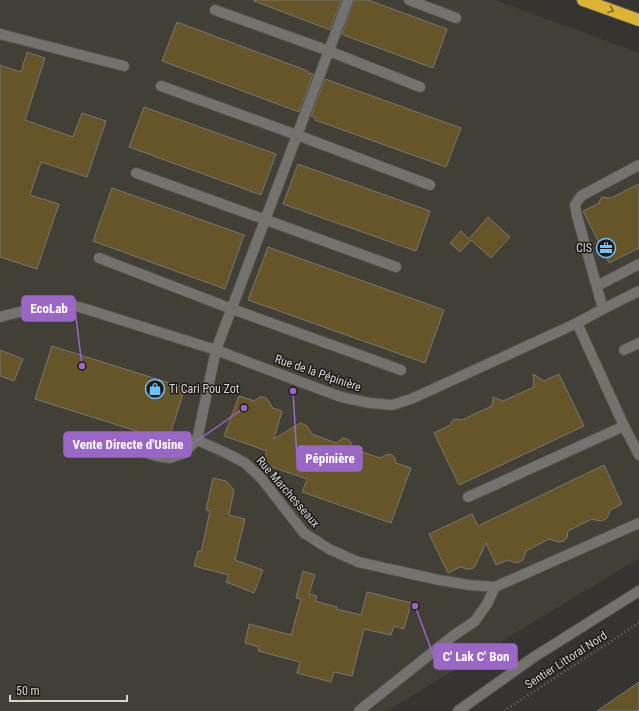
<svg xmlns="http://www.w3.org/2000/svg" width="639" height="711" viewBox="0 0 639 711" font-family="'Roboto Condensed',sans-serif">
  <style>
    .built { fill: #423f36 }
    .building { fill: #655529; stroke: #777672 }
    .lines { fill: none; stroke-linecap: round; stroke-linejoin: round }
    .minor-casing { stroke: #514f4c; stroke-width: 12 }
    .highway-casing { stroke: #514f4c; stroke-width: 14 }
    .path { stroke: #6f6e6b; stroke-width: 2.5; stroke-dasharray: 1 3; stroke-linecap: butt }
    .minor { stroke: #73726e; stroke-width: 10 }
    .highway { stroke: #ddb336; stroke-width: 12 }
    .oneway { stroke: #7c6728 }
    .labels { text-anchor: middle; stroke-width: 3; stroke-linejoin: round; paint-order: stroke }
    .poi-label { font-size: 12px; fill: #d5d4d2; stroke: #1c1b1a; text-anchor: end }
    .street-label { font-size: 12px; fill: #d5d4d2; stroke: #1c1b1a }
    .leader { fill: none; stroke: #9a67c6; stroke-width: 1.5 }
    .callout-dot { fill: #9a67c6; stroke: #1c1b1a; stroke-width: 1.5 }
    .callout { fill: #9a67c6; stroke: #9a67c6; stroke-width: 1.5 }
    .callout-label { font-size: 13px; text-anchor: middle; font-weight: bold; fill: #fff }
  </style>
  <rect width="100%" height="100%" fill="#353430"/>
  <polygon class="built" points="0,0 495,0 639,53 639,558 387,711 0,711"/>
  <g class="building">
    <polygon points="254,0 341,0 330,30 254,1"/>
    <polygon points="354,0 368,0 447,29 433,68 346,36 342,34"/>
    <polygon points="177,22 308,71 308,73 313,74 299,112 162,61"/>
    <polygon points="27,52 45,58 25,120 73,137 82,113 106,121 87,177 41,162 30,195 59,204 37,269 0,257 0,65 21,72"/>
    <polygon points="325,79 461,128 446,167 315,120 316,118 311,116"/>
    <polygon points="144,107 276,154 261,195 129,147"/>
    <polygon points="298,164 430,211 416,251 283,204"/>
    <polygon points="639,184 639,248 609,263 583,211 598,204 602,197 611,198"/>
    <polygon points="112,188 244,235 225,289 93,241"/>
    <polygon points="488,217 510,237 491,258 471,240 460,252 450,243 461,231 469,239"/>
    <polygon points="268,247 444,310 425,363 248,300"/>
    <polygon points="52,346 185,388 168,441 35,399"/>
    <polygon points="0,350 23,359 14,381 0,376"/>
    <polygon points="533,374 544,381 559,374 584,426 459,485 434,433 451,425 451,422 454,419 458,419 462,420 492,406 493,397 503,401 534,387"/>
    <polygon points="239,396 254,401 260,397 264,397 267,399 273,408 282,411 274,439 300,423 303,424 307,426 312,434 336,443 343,438 347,439 350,441 354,449 380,458 388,454 392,455 395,458 396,463 411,468 391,523 302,492 307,479 263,464 267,451 224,436"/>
    <polygon points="604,465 622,504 610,510 607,518 604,520 600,521 592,519 568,531 567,538 564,541 559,542 549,539 526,551 523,560 520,562 516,563 508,560 496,565 486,543 475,566 472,569 468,569 460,567 448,573 429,534 472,514 478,526"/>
    <polygon points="213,478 226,481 234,490 229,515 245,519 235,560 263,570 254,593 226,582 229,575 194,566 198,551 201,552 210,511 206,510"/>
    <polygon points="303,571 315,575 309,594 317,596 315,601 337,607 336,609 361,615 367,592 411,603 404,629 394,626 391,635 364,629 352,676 334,672 331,682 297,673 300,662 258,651 259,647 245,643 249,624 291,635 301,599 296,598"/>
    <polygon points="639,682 639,711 597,711"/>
  </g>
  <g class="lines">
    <g class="minor-casing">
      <g id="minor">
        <polyline points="409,0 456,18"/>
        <polyline points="215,10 329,51 420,87"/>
        <polyline points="0,34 124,66"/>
        <polyline points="161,86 297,135 430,185"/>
        <polyline points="136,173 396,267"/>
        <polyline points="99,258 232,309 401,370"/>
        <polyline points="597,286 639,264"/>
        <polyline points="603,309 577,216 575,205 581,196 639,165"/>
        <polyline points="0,317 43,306 64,303 86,309 216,350 341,397 370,403 392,405 411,399 431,390 577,323 603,309 639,291"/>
        <polyline points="577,323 624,426 639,455"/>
        <polyline points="624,350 639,343"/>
        <polyline points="197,440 216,350 348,0"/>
        <polyline points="197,440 226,453 245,463 261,478 304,533 329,549 358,562 439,580 469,585 495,587"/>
        <polyline points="125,446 156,456 170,458 182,454 197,440"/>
        <polyline points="468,497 624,426"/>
        <polyline points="359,711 453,636 475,621 487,604 495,587 639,523"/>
        <polyline points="458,711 534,657 639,591"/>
      </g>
    </g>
    <g class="highway-casing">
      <polyline id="highway" points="583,0 639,20"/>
    </g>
    <polyline class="path" points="504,711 639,623"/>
    <use href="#minor" class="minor"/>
    <use href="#highway" class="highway"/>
  </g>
  <defs><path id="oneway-chevron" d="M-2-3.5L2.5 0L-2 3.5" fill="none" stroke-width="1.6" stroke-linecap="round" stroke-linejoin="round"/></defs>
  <use class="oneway" href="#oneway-chevron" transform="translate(611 10) rotate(20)"/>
  <defs>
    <g id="office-ring" transform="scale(1)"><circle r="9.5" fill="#1c1b1a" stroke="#72c1f5" stroke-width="1.5"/><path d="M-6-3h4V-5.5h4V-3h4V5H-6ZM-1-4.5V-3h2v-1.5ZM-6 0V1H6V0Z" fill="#72c1f5"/></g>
    <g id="shop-ring" transform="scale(1)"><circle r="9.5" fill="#1c1b1a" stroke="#72c1f5" stroke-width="1.5"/><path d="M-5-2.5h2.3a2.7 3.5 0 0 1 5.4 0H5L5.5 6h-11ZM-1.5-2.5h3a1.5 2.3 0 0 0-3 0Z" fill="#72c1f5"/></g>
  </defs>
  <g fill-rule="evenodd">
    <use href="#office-ring" x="606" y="248"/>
    <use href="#shop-ring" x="155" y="389"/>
  </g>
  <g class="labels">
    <g class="poi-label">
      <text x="592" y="252">CIS</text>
      <text x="169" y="393" text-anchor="start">Ti Cari Pou Zot</text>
    </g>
    <g class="street-label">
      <text transform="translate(318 373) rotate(19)" y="4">Rue de la Pépinière</text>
      <text transform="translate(288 492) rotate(49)" y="4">Rue Marchesseaux</text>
      <text transform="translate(566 660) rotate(-33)" y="4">Sentier Littoral Nord</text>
    </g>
  </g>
  <path class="leader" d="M82 366L75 309M244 408L191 445M293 391L297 458M415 606L434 657"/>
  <g class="callout-dot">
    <circle cx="82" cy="366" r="4"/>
    <circle cx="244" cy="408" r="4"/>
    <circle cx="293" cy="391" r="4"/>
    <circle cx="415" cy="606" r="4"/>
  </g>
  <g class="callout">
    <rect x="22" y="296" width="53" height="25" rx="4"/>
    <rect x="64" y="432" width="127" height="25" rx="4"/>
    <rect x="297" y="446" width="65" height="25" rx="4"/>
    <rect x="434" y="644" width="83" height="25" rx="4"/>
  </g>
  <g class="callout-label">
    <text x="49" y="313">EcoLab</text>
    <text x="128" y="449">Vente Directe d'Usine</text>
    <text x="330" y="463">Pépinière</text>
    <text x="476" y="661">C' Lak C' Bon</text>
  </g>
  <path d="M10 695v6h117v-6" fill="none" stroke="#d5d4d2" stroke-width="2"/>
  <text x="16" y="695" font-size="12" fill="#d5d4d2" stroke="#1c1b1a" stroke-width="3" paint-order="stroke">50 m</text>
</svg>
